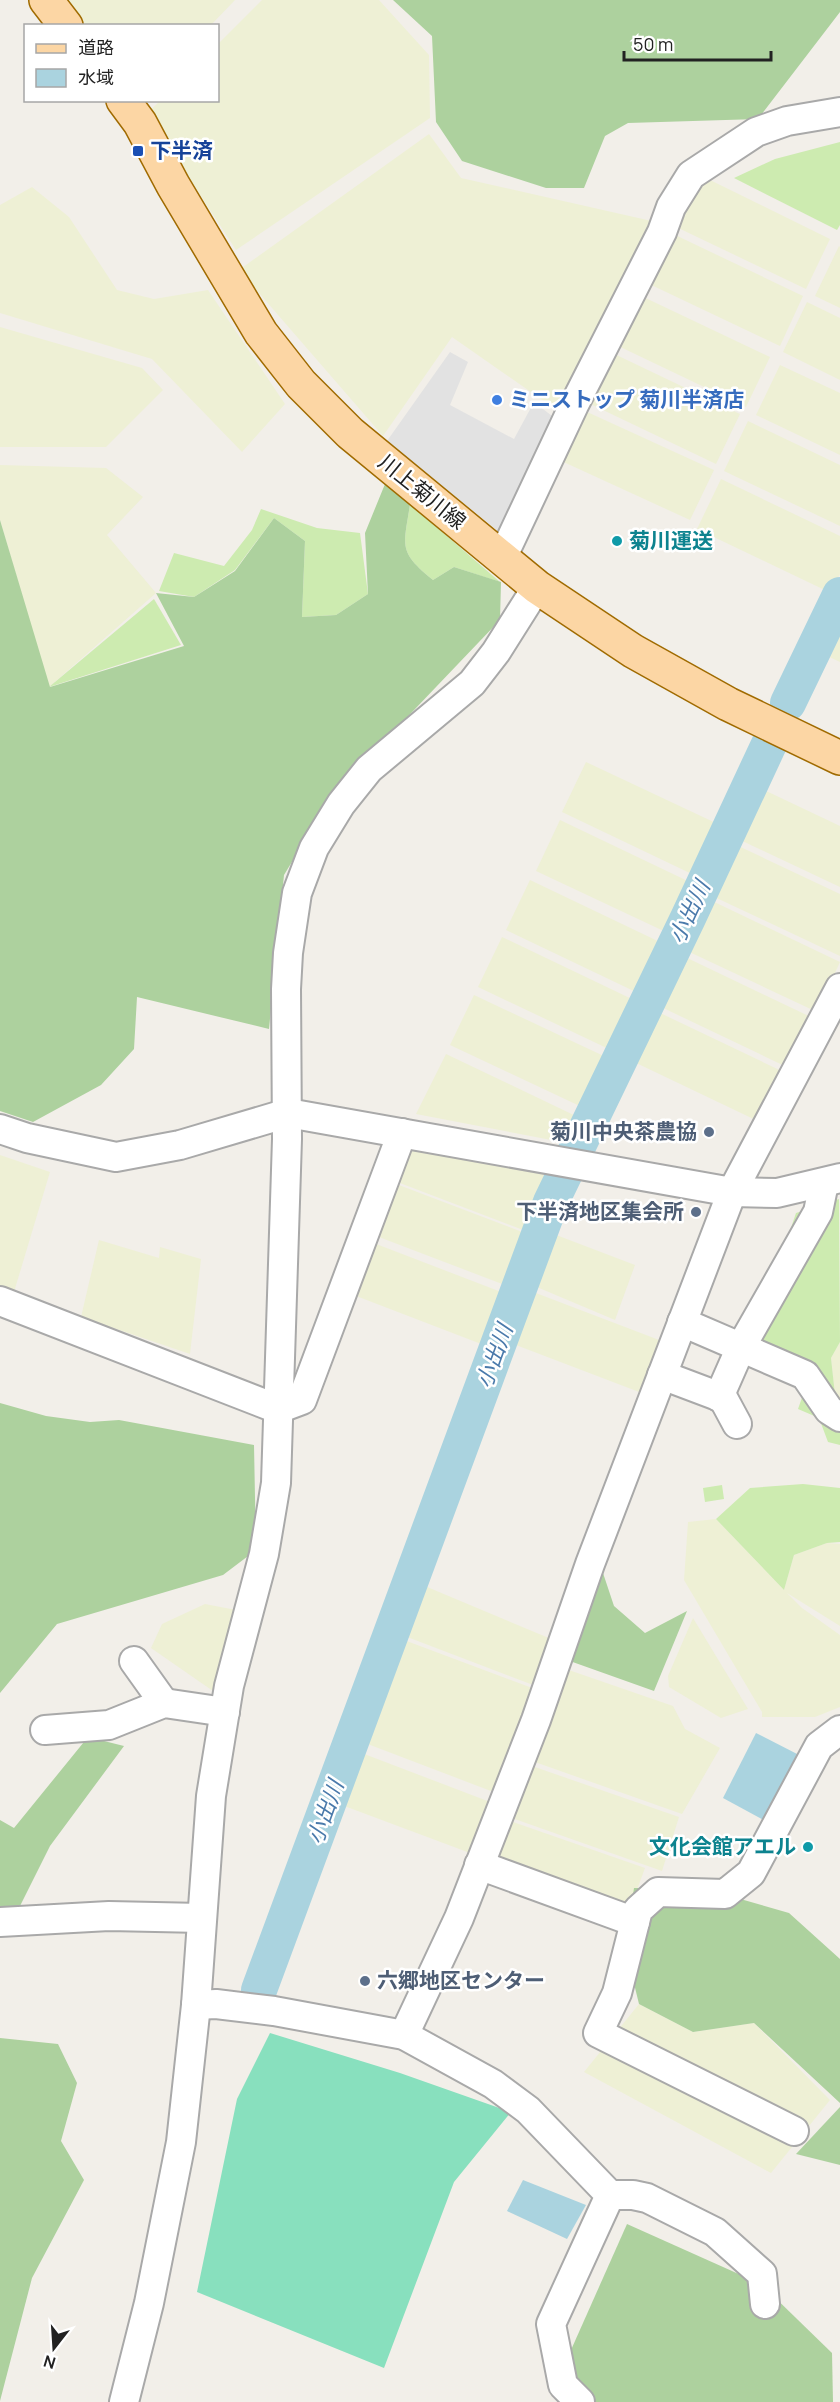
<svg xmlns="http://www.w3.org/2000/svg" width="840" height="2402" viewBox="0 0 840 2402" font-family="Manrope,'Noto Sans JP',sans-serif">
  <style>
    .farmland { fill: #eef0d5 }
    .grass { fill: #cdebb0 }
    .forest { fill: #add19e }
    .pitch { fill: #88e0be }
    .parking { fill: #e2e2e2 }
    .water { fill: #aad3df }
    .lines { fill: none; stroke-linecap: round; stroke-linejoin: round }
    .river { stroke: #aad3df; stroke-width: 36 }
    .minor-casing { stroke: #a9a9a9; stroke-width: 32 }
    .major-casing { stroke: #a06b00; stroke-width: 36 }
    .minor { stroke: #fff; stroke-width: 28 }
    .major { stroke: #fcd6a4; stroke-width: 33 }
    .transit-dot { fill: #1a4fb4; stroke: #fff; stroke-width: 2 }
    .shop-dot { fill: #3f7fe0; stroke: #fff; stroke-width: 2 }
    .culture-dot { fill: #0f9aa8; stroke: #fff; stroke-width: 2 }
    .service-dot { fill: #5c6f8a; stroke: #fff; stroke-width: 2 }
    .labels { text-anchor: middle; stroke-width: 5; stroke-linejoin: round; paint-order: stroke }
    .transit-label { font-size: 21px; font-weight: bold; fill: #164399; stroke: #fff; text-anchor: start }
    .shop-label { font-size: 21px; font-weight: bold; fill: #366cbe; stroke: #fff; text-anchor: start }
    .street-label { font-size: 21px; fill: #222; stroke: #fff }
    .culture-label { font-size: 21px; font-weight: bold; fill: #0d838f; stroke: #fff; text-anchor: start }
    .service-label { font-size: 21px; font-weight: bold; fill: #4e5e75; stroke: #fff; text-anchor: end }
    .water-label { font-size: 22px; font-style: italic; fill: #4a7aab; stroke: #fff }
  </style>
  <rect width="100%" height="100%" fill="#f2efe9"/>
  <g class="farmland">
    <polygon points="63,0 235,0 210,26 84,25"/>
    <polygon points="262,0 379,0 429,55 430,118 236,250 147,113 160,101 218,100 218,44"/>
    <polygon points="429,134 461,178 656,222 558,411 452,337 383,436 239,270"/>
    <polygon points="708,179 830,239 806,289 672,225"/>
    <polygon points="32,187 69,217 117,290 154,299 208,290 285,404 242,452 152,359 0,313 0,205"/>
    <polygon points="669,232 803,296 780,346 645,282"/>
    <polygon points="839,246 840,247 840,308 815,296"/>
    <polygon points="635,293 770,357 746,407 612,343"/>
    <polygon points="807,302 840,318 840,380 783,352"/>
    <polygon points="0,327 142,368 163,390 106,447 0,447"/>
    <polygon points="606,350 740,414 716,464 582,400"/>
    <polygon points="780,365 840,393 840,455 756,415"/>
    <polygon points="585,411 714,470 690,520 557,459"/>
    <polygon points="748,421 840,465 840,526 724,471"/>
    <polygon points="0,465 106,468 143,497 107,535 156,593 49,687 0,520"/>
    <polygon points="721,479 840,536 840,574 831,593 697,529"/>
    <polygon points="840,620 840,662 823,654"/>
    <polygon points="586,762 720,825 696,876 562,812"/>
    <polygon points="760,788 840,826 840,887 736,838"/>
    <polygon points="560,820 694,884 670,934 536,871"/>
    <polygon points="732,843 840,894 840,956 708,894"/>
    <polygon points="530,880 664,944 640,994 506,930"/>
    <polygon points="706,898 840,962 817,1012 683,949"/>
    <polygon points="502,937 636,1001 613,1051 478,987"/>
    <polygon points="681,955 815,1019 791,1069 657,1005"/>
    <polygon points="474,995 608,1058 584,1108 450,1045"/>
    <polygon points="656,1011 790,1075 766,1125 632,1061"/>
    <polygon points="446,1054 580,1118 567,1143 416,1114"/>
    <polygon points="407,1144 542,1170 550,1186 531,1233 392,1180"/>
    <polygon points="0,1155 50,1172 14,1292 0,1287"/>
    <polygon points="391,1182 530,1235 510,1287 371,1234"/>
    <polygon points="551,1233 635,1265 615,1320 532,1285"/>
    <polygon points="99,1240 159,1258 160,1247 201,1259 190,1354 81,1317"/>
    <polygon points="371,1242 509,1295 489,1347 351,1294"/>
    <polygon points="528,1290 667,1343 647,1395 508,1342"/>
    <polygon points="840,1342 840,1407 836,1405 831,1358"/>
    <polygon points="716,1519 784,1590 794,1555 827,1543 840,1544 840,1626 787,1593 802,1608 840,1635 840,1707 815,1717 762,1717 762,1712 684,1580 688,1522"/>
    <polygon points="420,1584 556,1641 541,1688 402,1635"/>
    <polygon points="205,1604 236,1610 213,1691 151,1648 162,1624"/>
    <polygon points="693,1618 748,1709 721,1718 669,1687 668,1676"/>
    <polygon points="404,1640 543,1692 504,1796 365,1743"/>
    <polygon points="563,1668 673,1706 685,1729 720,1748 682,1814 532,1761"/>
    <polygon points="359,1752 498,1805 478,1856 339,1804"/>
    <polygon points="529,1765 679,1817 662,1871 509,1817"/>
    <polygon points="507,1820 645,1868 628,1914 489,1862"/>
    <polygon points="639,2004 693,2032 754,2023 830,2100 771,2173 584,2072"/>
  </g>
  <g class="grass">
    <polygon points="840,142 840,225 837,230 734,178 775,159"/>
    <path d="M410 504 500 582 454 567 433 580C397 551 404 546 410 504Z"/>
    <polygon points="261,509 317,528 360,533 368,594 336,615 302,617 305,541 274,518 235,570 194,597 159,591 174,553 224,566 252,530"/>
    <polygon points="154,599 181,645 49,687"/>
    <polygon points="839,1199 840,1342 831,1358 836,1404 840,1407 840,1445 828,1442 819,1418 798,1409 805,1389 750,1349 796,1213"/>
    <polygon points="803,1484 840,1488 840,1542 827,1543 794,1555 784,1590 716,1519 750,1488"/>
    <polygon points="722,1485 724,1499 705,1502 703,1488"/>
  </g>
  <g class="forest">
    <polygon points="393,0 840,0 840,12 758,119 628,123 605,136 584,188 546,188 462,161 436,122 432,36"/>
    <path d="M385 484 410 504C404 546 397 551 433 580L454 567 501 582 500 620 331 797 284 875 269 1029 137 997 134 1049 101 1085 33 1122 0 1111V520L50 687 184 646 156 593 194 597 235 571 274 518 305 541 302 617 336 615 368 594 365 533Z"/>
    <polygon points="0,1403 46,1416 90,1422 119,1420 254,1445 256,1550 223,1575 57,1624 0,1693"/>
    <polygon points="600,1564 614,1606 645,1633 687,1611 654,1691 567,1660"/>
    <polygon points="88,1737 124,1746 50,1846 17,1912 0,1912 0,1820 14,1828"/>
    <polygon points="634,1888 702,1888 789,1913 840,1959 840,2103 754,2023 693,2032 639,2004 625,1947"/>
    <polygon points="0,2038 58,2044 77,2083 61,2141 84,2180 32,2278 0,2401"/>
    <polygon points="840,2107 840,2165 796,2154"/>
    <polygon points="627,2224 761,2284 832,2353 833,2402 581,2402 563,2368"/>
  </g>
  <polygon class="pitch" points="270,2033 400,2073 511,2112 454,2182 384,2368 197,2292 237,2099"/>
  <polygon class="parking" points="450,352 468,362 450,405 514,439 534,402 552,416 498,531 387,441"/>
  <g class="water">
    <polygon points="756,1733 801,1756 767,1822 723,1798"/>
    <polygon points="523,2180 586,2205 567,2239 507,2211"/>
  </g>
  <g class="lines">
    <g class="river">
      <polyline points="788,703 840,595"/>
      <polyline points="259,1990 551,1202 688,918 771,740"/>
    </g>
    <g class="minor-casing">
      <g id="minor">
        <polyline points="502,558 574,405 662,232 671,207 691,175 756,132 787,121 840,112"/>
        <polyline points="0,1129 27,1138 116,1157 180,1145 288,1113 732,1192 777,1193 840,1178"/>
        <polyline points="0,1301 278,1409 302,1400 402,1133"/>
        <polyline points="682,1322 805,1375 829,1410 840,1417"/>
        <polyline points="662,1375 723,1398 737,1424"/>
        <polyline points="719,1397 741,1347 818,1212 824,1183"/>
        <polyline points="134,1661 164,1703"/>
        <polyline points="45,1730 109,1725 164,1703 225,1712"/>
        <polyline points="479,1865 635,1922"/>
        <polyline points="0,1922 109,1916 202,1918"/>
        <polyline points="196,2005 216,2004 274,2011 404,2035 493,2084 528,2110 610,2195 551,2324 563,2385 580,2402"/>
        <polyline points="404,2035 459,1918 536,1720 590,1564 732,1192 840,988"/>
        <polyline points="794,2131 598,2033 617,1993 638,1910 658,1892 725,1894 751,1873 819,1746 840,1730"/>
        <polyline points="610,2195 633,2195 647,2198 715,2232 762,2274 765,2304"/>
        <polyline points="124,2402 149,2303 181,2142 196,2005 211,1796 229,1686 264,1554 276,1483 287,1139 286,989 288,953 297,893 314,848 341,804 369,769 472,683 496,652 537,587"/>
      </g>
    </g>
    <g class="major-casing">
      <g id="major">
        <polyline points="46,0 66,26"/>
        <polyline points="123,100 140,123 173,185 261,333 301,384 350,433 537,587 633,651 728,704 840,758"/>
      </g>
    </g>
    <use href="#minor" class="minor"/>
    <use href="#major" class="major"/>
  </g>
  <rect class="transit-dot" x="132" y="145" width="12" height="12" rx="3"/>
  <circle class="shop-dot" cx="497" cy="400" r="6"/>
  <g class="culture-dot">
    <circle cx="617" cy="541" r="6"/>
    <circle cx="808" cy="1847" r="6"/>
  </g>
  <g class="service-dot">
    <circle cx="709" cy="1132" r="6"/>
    <circle cx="696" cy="1212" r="6"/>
    <circle cx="365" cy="1981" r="6"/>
  </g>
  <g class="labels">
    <g class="transit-label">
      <text x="150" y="158">下半済</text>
    </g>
    <g class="shop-label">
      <text x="509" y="407">ミニストップ 菊川半済店</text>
    </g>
    <g class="street-label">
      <text transform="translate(422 492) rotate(39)" y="7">川上菊川線</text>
    </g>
    <g class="culture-label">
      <text x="629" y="548">菊川運送</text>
      <text x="796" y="1854" text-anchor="end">文化会館アエル</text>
    </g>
    <g class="service-label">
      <text x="697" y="1139">菊川中央茶農協</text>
      <text x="684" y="1219">下半済地区集会所</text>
      <text x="377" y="1988" text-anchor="start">六郷地区センター</text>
    </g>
    <g class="water-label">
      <text transform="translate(689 912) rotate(-65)" y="8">小出川</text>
      <text transform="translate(494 1356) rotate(-70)" y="8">小出川</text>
      <text transform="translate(325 1812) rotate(-70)" y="8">小出川</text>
    </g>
  </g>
  <rect x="24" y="24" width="195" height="78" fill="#ffffff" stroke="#a7a7a7" stroke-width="1.5"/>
  <rect x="36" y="44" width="30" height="9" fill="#fcd6a4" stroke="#a7a7a7" stroke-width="1.5"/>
  <text x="78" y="54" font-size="18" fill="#222222">道路</text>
  <rect x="36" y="69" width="30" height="18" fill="#aad3df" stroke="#a7a7a7" stroke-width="1.5"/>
  <text x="78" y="84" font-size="18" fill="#222222">水域</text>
  <g transform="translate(54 2348) rotate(197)" stroke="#ffffff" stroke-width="4.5" paint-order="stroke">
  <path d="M0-4.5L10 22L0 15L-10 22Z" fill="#222222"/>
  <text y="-9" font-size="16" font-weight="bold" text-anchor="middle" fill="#222222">N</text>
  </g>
  <path d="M624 51v9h147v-9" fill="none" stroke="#222222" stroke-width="3"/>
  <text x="633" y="51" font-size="18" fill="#222222" stroke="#ffffff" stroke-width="4.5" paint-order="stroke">50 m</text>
</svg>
